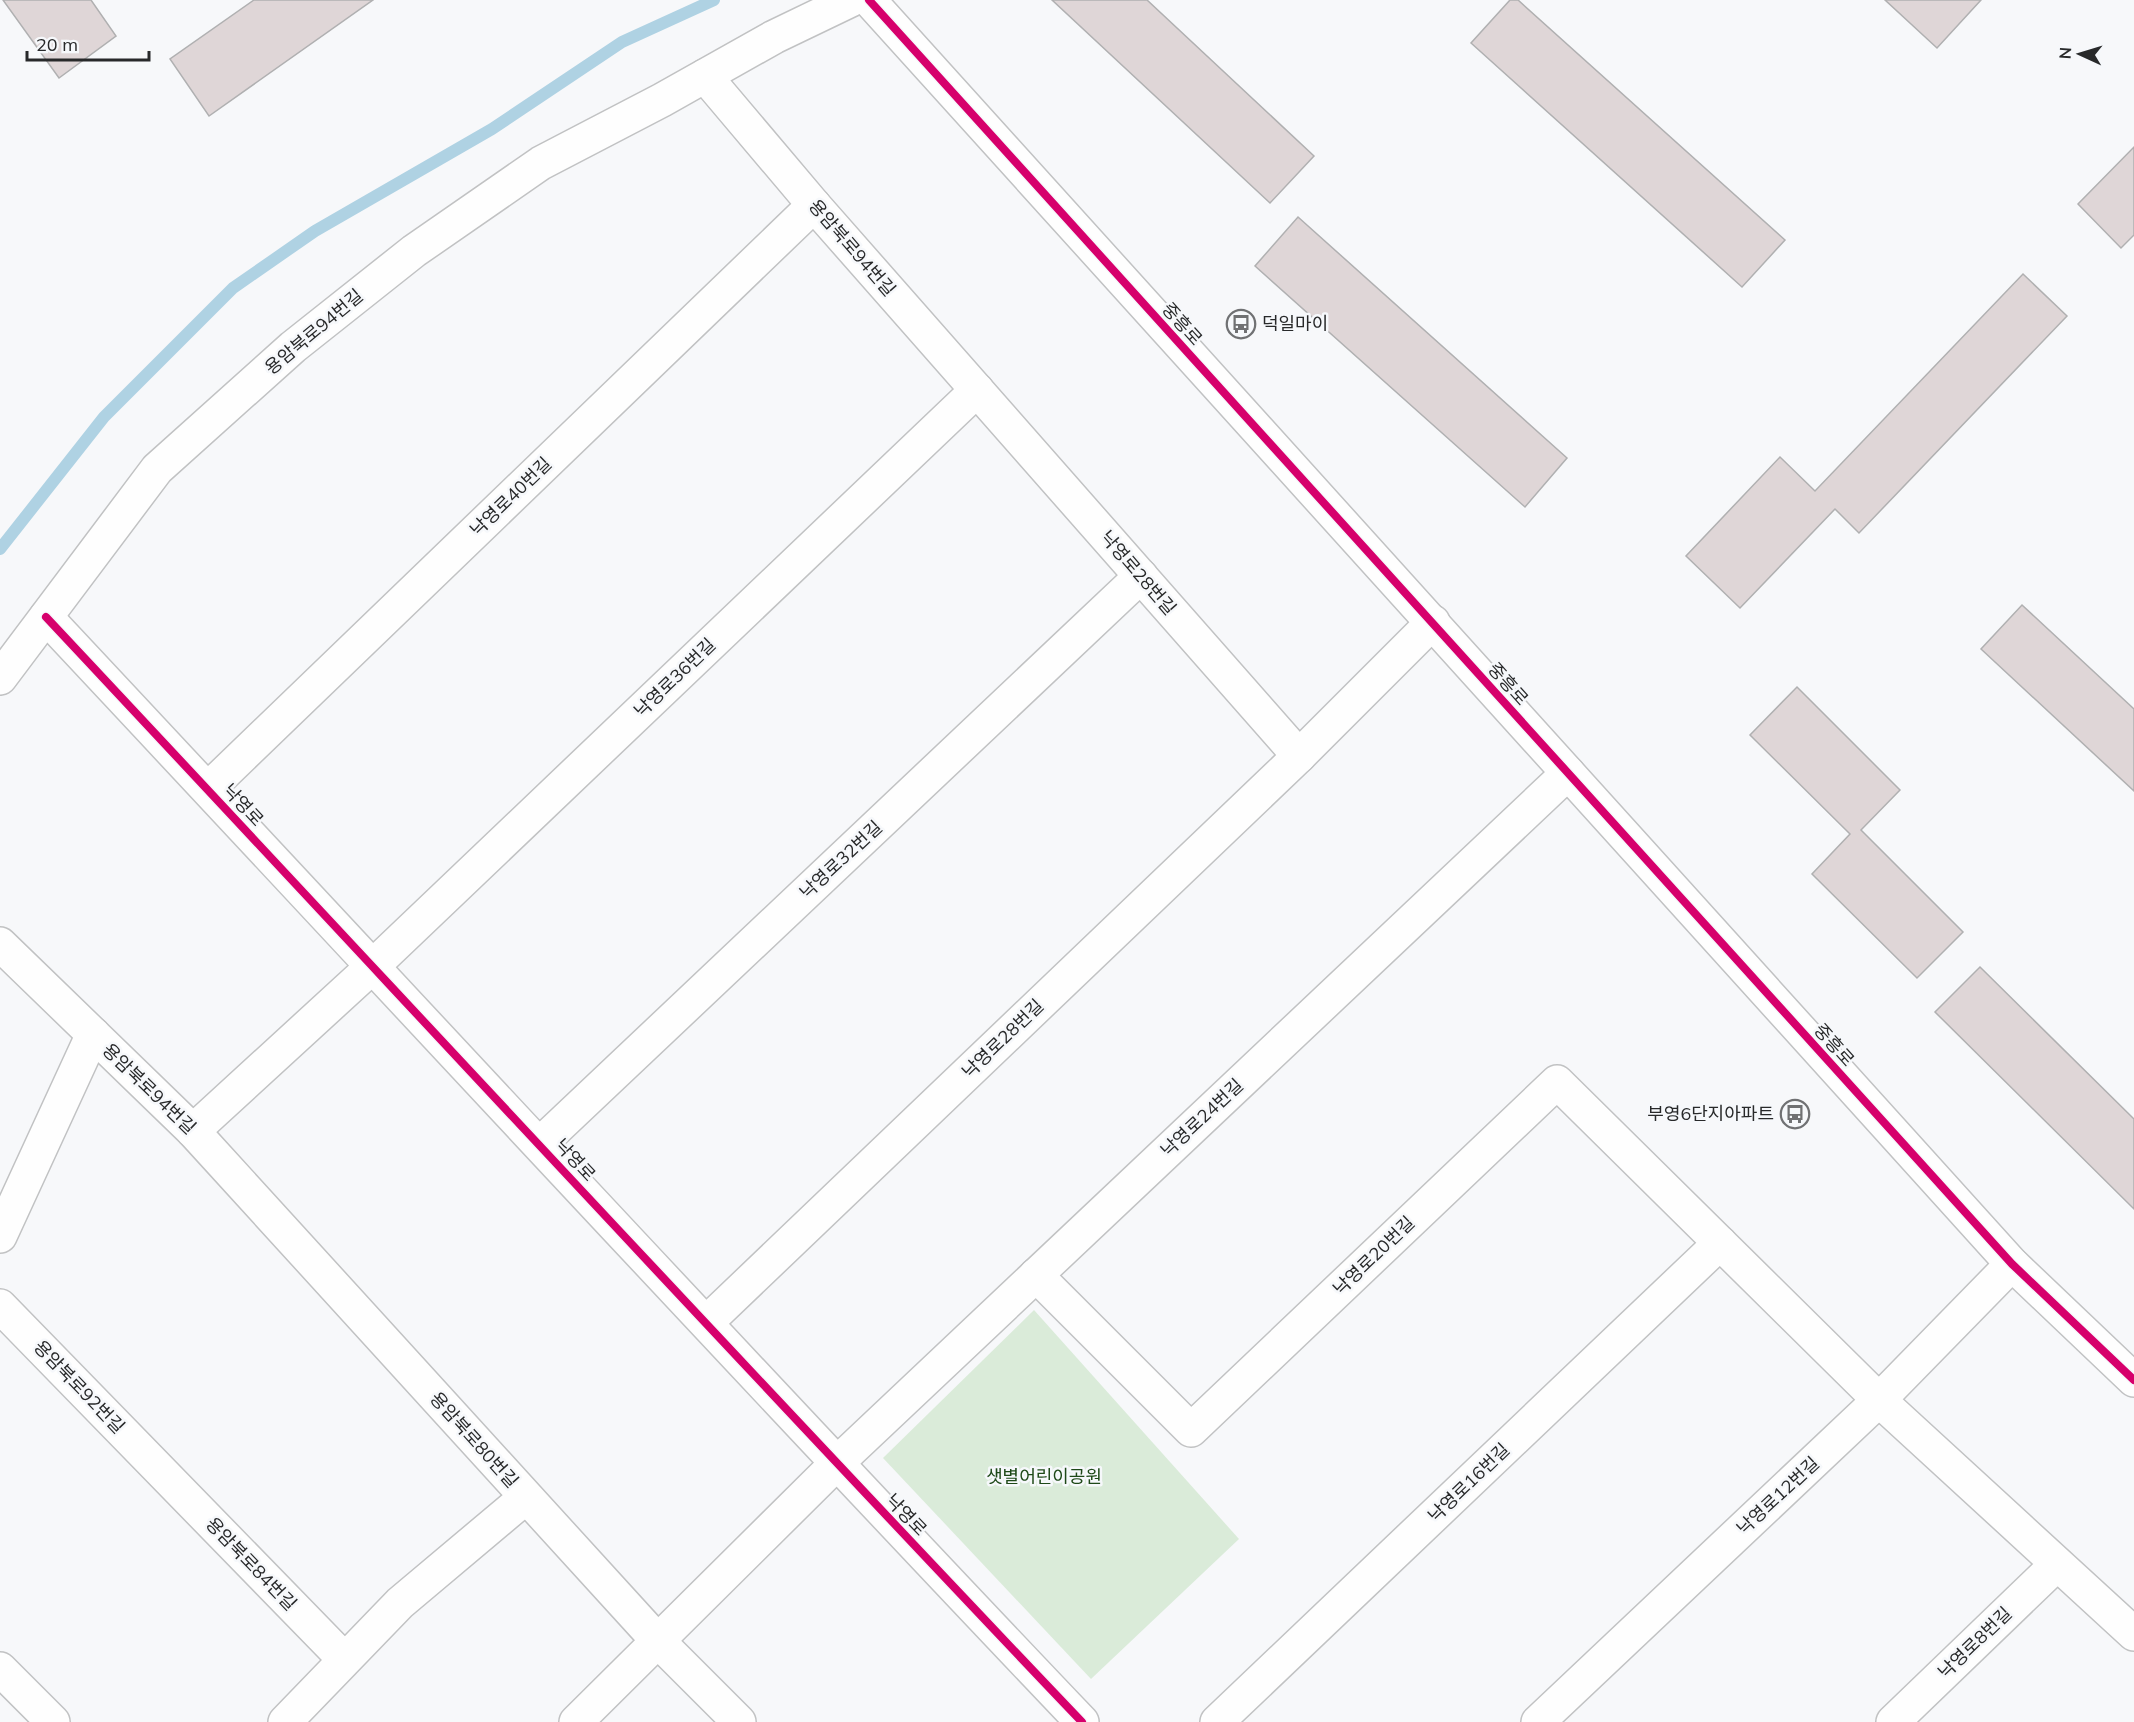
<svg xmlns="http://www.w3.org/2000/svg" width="2134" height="1722" viewBox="0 0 2134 1722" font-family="Mulish,'Noto Sans KR',sans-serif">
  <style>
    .green { fill: #daebd9 }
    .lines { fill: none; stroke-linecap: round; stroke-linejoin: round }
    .stream { stroke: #afd2e3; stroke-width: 12 }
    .building { fill: #dfd6d7; stroke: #b0b0b1; stroke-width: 1.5 }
    .minor-casing { stroke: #c1c2c3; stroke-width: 36 }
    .minor { stroke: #fefefe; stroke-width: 33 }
    .cycleway-casing { stroke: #f6f8fb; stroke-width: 11 }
    .cycleway { stroke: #d6006c; stroke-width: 8 }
    .labels { text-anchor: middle; stroke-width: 5; stroke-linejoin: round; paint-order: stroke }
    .street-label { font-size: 18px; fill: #28292a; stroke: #f6f8fb }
    .poi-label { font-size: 18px; fill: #28292a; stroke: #f6f8fb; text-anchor: start }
    .park-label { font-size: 18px; fill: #1e4918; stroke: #f6f8fb }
  </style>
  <rect width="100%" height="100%" fill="#f7f8fa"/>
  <polygon class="green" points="1034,1310 1239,1539 1091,1679 883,1458"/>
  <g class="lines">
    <polyline class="stream" points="0,549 104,417 233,288 315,231 492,129 622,42 714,0"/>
  </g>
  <g class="building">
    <polygon points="3,0 91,0 116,36 59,78"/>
    <polygon points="254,0 373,0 209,116 170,59"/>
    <polygon points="1052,0 1147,0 1314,156 1270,203"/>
    <polygon points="1510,0 1518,0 1785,240 1742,287 1471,43"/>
    <polygon points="1885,0 1981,0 1937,48"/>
    <polygon points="2134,147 2134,235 2121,248 2078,204"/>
    <polygon points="1298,217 1567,458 1525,507 1255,266"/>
    <polygon points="2023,274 2067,316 1859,533 1835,509 1740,608 1686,556 1780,457 1815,491"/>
    <polygon points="2022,605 2134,709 2134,791 1981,649"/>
    <polygon points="1797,687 1900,790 1861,830 1963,932 1917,978 1812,874 1850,834 1750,735"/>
    <polygon points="1980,967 2134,1119 2134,1209 1935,1012"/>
  </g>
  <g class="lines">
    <g class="minor-casing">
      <g id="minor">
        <polyline points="869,0 2012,1264 2134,1380"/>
        <polyline points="705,76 814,205 1299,756"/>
        <path d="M46 617C391 985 734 1357 1082 1722"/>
        <polyline points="0,678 157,469 293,347 414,251 541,163 662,100 774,37 851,0"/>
        <polyline points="208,789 814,205"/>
        <polyline points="0,944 193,1131 657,1640 739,1722"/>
        <polyline points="193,1131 373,966 977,390"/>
        <polyline points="540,1144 1141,576"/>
        <polyline points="0,1236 93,1034"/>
        <polyline points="1036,1275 1191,1430 1557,1082 1879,1400 2134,1634"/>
        <polyline points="0,1306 344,1659"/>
        <polyline points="707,1322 1299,756 1433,622"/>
        <polyline points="0,1669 53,1722"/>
        <polyline points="285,1722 400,1603 526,1497"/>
        <polyline points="576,1722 836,1464 1568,773"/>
        <polyline points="1217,1722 1720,1243"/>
        <polyline points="1538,1722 1879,1400 2012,1264"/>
        <polyline points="1893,1722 2057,1564"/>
      </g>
    </g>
    <use href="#minor" class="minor"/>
    <g class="cycleway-casing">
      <g id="cycleway">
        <polyline points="869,0 2012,1264 2134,1380"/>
        <path d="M46 617C391 985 734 1357 1082 1722"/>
      </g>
    </g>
    <use href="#cycleway" class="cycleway"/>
  </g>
  <defs>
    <g id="bus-ring" transform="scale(1.5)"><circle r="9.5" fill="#f6f8fb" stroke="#707173" stroke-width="1.5"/><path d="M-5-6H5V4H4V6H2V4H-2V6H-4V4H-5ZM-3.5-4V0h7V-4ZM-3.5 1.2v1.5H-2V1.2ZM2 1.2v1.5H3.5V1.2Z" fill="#707173"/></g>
  </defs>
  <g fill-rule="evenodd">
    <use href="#bus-ring" x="1241" y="324"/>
    <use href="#bus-ring" x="1795" y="1114"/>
  </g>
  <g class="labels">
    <g class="street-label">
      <text transform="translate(852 248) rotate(49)" y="6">용암북로94번길</text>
      <text transform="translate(1182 324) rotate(48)" y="6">중흥로</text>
      <text transform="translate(314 332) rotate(-40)" y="6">용암북로94번길</text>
      <text transform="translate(511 497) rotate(-44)" y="6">낙영로40번길</text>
      <text transform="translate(1138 573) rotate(49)" y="6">낙영로28번길</text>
      <text transform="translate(675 678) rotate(-44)" y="6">낙영로36번길</text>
      <text transform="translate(1508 684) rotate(48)" y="6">중흥로</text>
      <text transform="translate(243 805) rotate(47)" y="6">낙영로</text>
      <text transform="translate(841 860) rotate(-43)" y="6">낙영로32번길</text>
      <text transform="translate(1003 1039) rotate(-44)" y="6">낙영로28번길</text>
      <text transform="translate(1834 1045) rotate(48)" y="6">중흥로</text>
      <text transform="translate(149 1089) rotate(44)" y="6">용암북로94번길</text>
      <text transform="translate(1202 1118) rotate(-43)" y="6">낙영로24번길</text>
      <text transform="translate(575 1160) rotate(47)" y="6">낙영로</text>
      <text transform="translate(1374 1256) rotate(-44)" y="6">낙영로20번길</text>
      <text transform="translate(79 1387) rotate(46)" y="6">용암북로92번길</text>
      <text transform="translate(474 1440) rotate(48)" y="6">용암북로80번길</text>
      <text transform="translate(1469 1483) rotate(-44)" y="6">낙영로16번길</text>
      <text transform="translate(1778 1496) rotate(-43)" y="6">낙영로12번길</text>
      <text transform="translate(906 1515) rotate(46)" y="6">낙영로</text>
      <text transform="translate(251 1564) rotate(46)" y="6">용암북로84번길</text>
      <text transform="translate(1975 1643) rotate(-44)" y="6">낙영로8번길</text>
    </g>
    <g class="poi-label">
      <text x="1262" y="330">덕일마이</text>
      <text x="1774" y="1120" text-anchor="end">부영6단지아파트</text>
    </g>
    <g class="park-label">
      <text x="1044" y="1483">샛별어린이공원</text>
    </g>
  </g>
  <g transform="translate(2080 54) rotate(274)" stroke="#f6f8fb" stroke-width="4.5" paint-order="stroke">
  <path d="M0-4.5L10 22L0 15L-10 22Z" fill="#28292a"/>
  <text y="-9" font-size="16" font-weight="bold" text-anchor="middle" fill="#28292a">N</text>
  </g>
  <path d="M27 51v9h122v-9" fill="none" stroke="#28292a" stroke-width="3"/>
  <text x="36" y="51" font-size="18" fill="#28292a" stroke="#f6f8fb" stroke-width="4.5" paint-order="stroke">20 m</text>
</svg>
